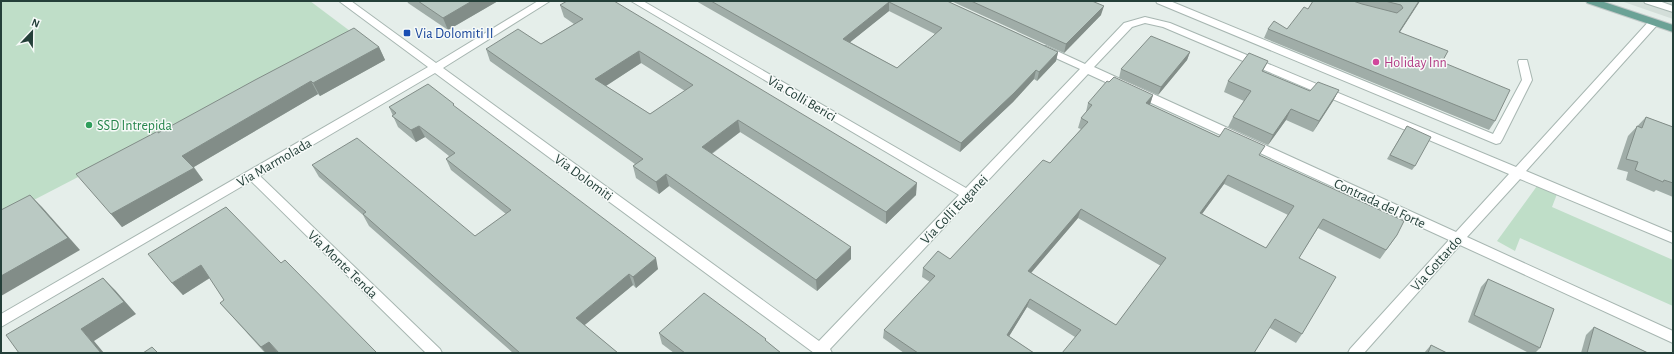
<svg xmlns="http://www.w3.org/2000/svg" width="1674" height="354" viewBox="0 0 1674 354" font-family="'Alegreya Sans',sans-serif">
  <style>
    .built { fill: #d3ded9 }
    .green { fill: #bfdec8 }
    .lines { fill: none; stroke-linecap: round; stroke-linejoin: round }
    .minor-casing { stroke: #a7b6b1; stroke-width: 2 }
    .major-casing { stroke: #c2c9c8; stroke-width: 2 }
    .minor { fill: #fff; fill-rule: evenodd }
    .major { fill: #6ba296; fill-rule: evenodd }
    .wall { fill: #a0ada8; fill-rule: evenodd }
    .shaded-wall { fill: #828d88 }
    .building { fill: #bac9c3; stroke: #828d88; fill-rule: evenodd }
    .transit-dot { fill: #1a4fb4; stroke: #f6faf8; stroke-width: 1.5 }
    .hotel-dot { fill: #d1479c; stroke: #f6faf8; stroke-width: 1.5 }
    .leisure-dot { fill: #2e9e5b; stroke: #f6faf8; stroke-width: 1.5 }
    .labels { text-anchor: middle; stroke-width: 3; stroke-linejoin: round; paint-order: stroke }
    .transit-label { font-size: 14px; fill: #164399; stroke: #f6faf8; text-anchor: start }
    .hotel-label { font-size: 14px; fill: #b23c85; stroke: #f6faf8; text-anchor: start }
    .street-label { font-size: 14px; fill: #243f39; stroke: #f6faf8 }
    .leisure-label { font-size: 14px; fill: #27864d; stroke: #f6faf8; text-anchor: start }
  </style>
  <rect width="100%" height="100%" fill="#e5eeea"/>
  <polygon class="built" points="1621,1 1673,1 1673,19"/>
  <g class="green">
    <polygon points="1,1 310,1 354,34 1,217"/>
    <polygon points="1537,186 1557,194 1552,207 1673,260 1673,306 1520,238 1515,251 1497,241"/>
  </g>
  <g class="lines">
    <g class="minor-casing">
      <g id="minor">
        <path d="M339 1H351L436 63 538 1H550L443 68 819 341 959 195 631 1H643L966 188 1080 69 1038 50 1037 48 1038 46H1046L1085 64 1124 23 1145 17 1170 23 1516 167 1650 20 1654 19 1659 22 1658 24 1526 171 1673 233V243L1520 179 1467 237 1673 331V343L1460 245 1364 353H1348L1350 349 1449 240 1088 74 830 349 832 353H814L435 73 260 176 440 349 442 353H426L251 181 1 327V314L428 67ZM1145 23 1163 27 1509 174 1456 232 1094 67 1132 27Z"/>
        <polygon points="1156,1 1170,1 1493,134 1522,80 1518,62 1519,60 1527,60 1532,80 1502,140 1500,143 1496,144 1157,3"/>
        <polygon points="1644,1 1659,1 1673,6 1673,12 1645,3"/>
      </g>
    </g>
    <g class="major-casing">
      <polygon id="major" points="1586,1 1601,1 1673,25 1673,32 1587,3"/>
    </g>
    <use href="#minor" class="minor"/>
    <use href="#major" class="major"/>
  </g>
  <g class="wall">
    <polygon points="407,1 498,1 448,30 408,3"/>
    <path d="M696 1H947L1058 52 1056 61 1037 81 1034 79 1013 102 960 152ZM889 11 935 34 897 68 850 42Z"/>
    <polygon points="951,1 1092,1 1101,15 1064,53"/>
    <polygon points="1313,1 1420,1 1400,32 1442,62 1495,121 1489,130 1264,38 1268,29 1287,29 1308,9"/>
    <path d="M560 5 916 195 886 224 740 132 712 154 851 259 817 291 669 186 659 194 636 178 633 166 635 164 490 61 486 49 541 44 574 24 564 17ZM641 63 685 91 650 114 606 86Z"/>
    <polygon points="379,47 385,60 320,96 318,94 194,167 203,180 122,227 111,214 159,132"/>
    <polygon points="1190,52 1187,60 1158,95 1119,78 1121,69"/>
    <polygon points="1268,61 1263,71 1310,91 1339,90 1333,101 1313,132 1286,120 1268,145 1228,127 1233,117 1244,101 1224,92 1228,81"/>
    <path d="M1153 95 1150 105 1260 156 1397 235 1380 259 1318 228 1299 258 1302 334 1296 343 1270 328 1075 337 1027 307 1009 336 1034 353H904L883 338 884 330 930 282 922 277 923 268 950 259 1050 163 1081 129 1078 128 1081 118 1086 112 1088 103ZM1224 184 1288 215 1266 248 1202 214ZM1078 218 1161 266 1116 325 1031 273Z"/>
    <polygon points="389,107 455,107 658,269 636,288 633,285 584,325 618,353 513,353 369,226 363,215 319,177 312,165 475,236 506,214 451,170 446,159 449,156 425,137 416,142 398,127"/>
    <polygon points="1646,117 1673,127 1673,197 1656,190 1654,192 1626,180 1628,172 1617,169 1628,136"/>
    <polygon points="1407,126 1415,166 1412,170 1387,159"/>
    <polygon points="281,263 377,353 265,353 220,303 224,300 210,278 183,295 172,283"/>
    <polygon points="1488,279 1540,348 1535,353 1529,353 1468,322 1481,287"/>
    <polygon points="1594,327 1648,353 1581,353 1586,335"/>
    <polygon points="659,333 766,339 766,341 781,353 674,353 662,344"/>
    <polygon points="1431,345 1447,353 1424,353"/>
  </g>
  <g class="shaded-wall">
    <polygon points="472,1 498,1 448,30 443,18"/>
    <polygon points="1419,1 1420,1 1394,41 1399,32"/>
    <polygon points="889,2 889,11 843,48 843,39"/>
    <polygon points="1104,6 1101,15 1064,53 1066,44"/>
    <polygon points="379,47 385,60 320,96 313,83"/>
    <polygon points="639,51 641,63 598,91 595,79"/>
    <polygon points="1058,52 1056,61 1037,81 1039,72"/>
    <polygon points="1190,52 1187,60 1158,95 1161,87"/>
    <polygon points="1036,70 1034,79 1013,102 960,152 961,143"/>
    <polygon points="311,81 318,94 192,168 182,156"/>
    <polygon points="1339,90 1333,101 1313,132 1319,121"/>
    <polygon points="1153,95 1150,104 1143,113 1146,103"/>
    <polygon points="1291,109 1286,120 1268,145 1273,135"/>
    <polygon points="738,120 740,132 704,159 702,147"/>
    <polygon points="419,126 425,137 416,142 411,130"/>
    <polygon points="194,168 203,180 122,227 111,214"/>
    <polygon points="666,174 669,186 659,194 656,182"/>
    <polygon points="1228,175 1224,184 1196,222 1200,213"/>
    <polygon points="917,183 916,195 886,224 886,212"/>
    <polygon points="30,195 42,207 80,250 1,296 1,276"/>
    <polygon points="1081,209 1078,218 1025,280 1028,271"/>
    <polygon points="851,247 851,259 817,291 816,280"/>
    <polygon points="656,258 658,269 636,288 633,277"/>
    <polygon points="201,265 211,277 183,295 172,283"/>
    <polygon points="629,274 633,285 580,329 576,318"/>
    <polygon points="103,278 115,290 136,314 94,341 104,353 101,353 81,329"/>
    <polygon points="1030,299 1027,307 1005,343 1007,335"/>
    <polygon points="269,342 278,353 266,353 261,347"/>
  </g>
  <g class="building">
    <polygon points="418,1 472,1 443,18"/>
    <path d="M567 1H614L917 183 886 212 738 120 702 147 851 247 816 280 666 174 656 182 633 166 643 159 486 49 518 29 541 44 583 19 560 5ZM639 51 693 85 650 114 595 79Z"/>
    <path d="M711 1H947L1058 52 1039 72 1036 70 1014 93 961 143ZM889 2 942 28 897 68 843 39Z"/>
    <polygon points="971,1 1092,1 1104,6 1066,44"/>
    <polygon points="1313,1 1353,1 1362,4 1397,13 1403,8 1401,5 1385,1 1419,1 1399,32 1448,51 1442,62 1510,90 1495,121 1268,29 1274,21 1287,29 1304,7 1308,9"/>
    <polygon points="354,28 379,47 313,83 311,81 182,156 194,168 111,214 76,174 158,131 158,133 255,80"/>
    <polygon points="1151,36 1190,52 1161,87 1121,69"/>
    <polygon points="1249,53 1268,61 1262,71 1310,91 1318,82 1339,90 1319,121 1291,109 1273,135 1233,117 1251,91 1228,81"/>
    <path d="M1114 77 1153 95 1146 103 1219 137 1225 128 1265 146 1259 155 1404 221 1397 235 1386 250 1323 219 1299 258 1336 277 1302 334 1275 319 1254 353H1062L1081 330 1030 299 1007 335 1034 353H918L884 330 935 276 923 268 938 251 950 259 1043 160 1050 163 1088 122 1081 118 1092 105 1088 103 1107 81 1109 82ZM1228 175 1294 206 1266 248 1200 213ZM1081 209 1166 258 1116 325 1028 271Z"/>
    <polygon points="428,84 454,104 453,105 656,258 633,277 629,274 576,318 618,353 520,353 363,214 366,212 312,165 357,138 475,236 511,210 446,159 455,153 419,126 411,130 392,116 396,113 389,107"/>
    <polygon points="1646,117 1673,127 1673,183 1664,180 1663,182 1635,170 1638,162 1626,159 1637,126 1642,128"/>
    <polygon points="1407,126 1431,137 1415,166 1390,155"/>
    <polygon points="30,195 68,238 1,276 1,210"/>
    <polygon points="226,207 281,263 285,260 377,353 279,353 269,342 261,347 220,303 224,300 201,265 172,283 148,254"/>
    <polygon points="103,278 124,302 81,329 101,353 19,353 6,335"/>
    <polygon points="1488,279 1554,309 1540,348 1474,315"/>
    <polygon points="704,293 766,339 765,340 781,353 685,353 659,333"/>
    <polygon points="1594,327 1648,353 1587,353"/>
    <polygon points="1431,345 1447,353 1428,353"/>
    <polygon points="152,347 158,353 143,353"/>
  </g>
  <rect class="transit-dot" x="403" y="29" width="8" height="8" rx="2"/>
  <circle class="hotel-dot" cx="1376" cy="62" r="4"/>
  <circle class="leisure-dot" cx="89" cy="125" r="4"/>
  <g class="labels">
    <g class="transit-label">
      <text x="415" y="38">Via Dolomiti II</text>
    </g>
    <g class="hotel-label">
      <text x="1384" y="67">Holiday Inn</text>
    </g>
    <g class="street-label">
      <text transform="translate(802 98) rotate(30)" y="5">Via Colli Berici</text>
      <text transform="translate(274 162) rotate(-30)" y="5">Via Marmolada</text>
      <text transform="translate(584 177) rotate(36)" y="5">Via Dolomiti</text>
      <text transform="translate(1380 203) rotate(25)" y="5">Contrada del Forte</text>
      <text transform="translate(954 209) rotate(-46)" y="5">Via Colli Euganei</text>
      <text transform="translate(1436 263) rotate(-48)" y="5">Via Gottardo</text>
      <text transform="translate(343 264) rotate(44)" y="5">Via Monte Tenda</text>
    </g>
    <g class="leisure-label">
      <text x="97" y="130">SSD Intrepida</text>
    </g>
  </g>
  <rect width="1674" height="354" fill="none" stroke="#243f39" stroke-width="4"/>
  <g transform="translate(32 32) rotate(22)" stroke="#f6faf8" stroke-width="3" paint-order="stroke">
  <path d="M0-3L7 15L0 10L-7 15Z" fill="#243f39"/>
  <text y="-6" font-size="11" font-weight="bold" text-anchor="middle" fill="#243f39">N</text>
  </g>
</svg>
